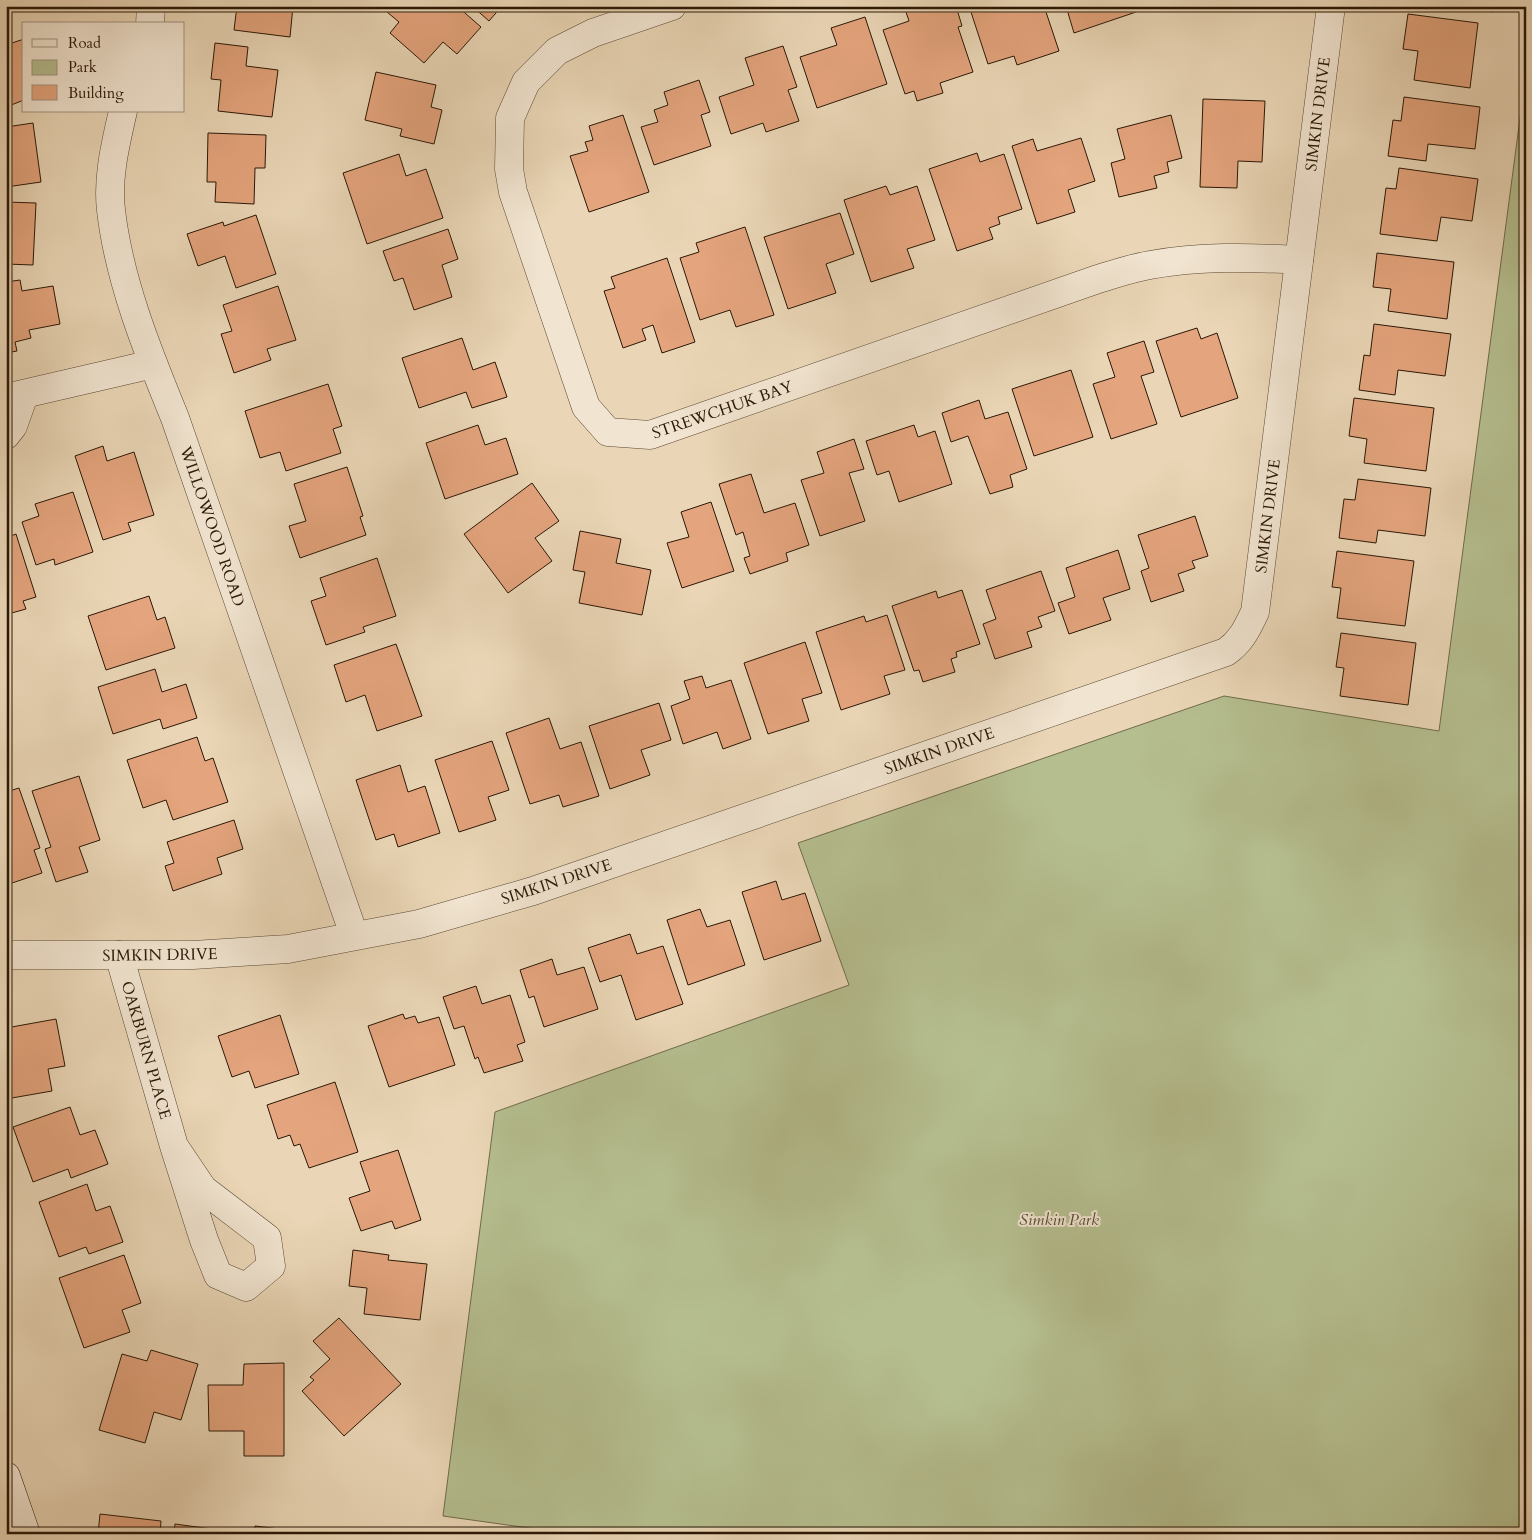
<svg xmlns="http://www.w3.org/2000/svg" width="1532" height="1540" viewBox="0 0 1532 1540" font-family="Cardo,serif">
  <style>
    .green { fill: #b5be8f; stroke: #706b4b }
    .building { fill: #e4a47d; stroke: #2a1807 }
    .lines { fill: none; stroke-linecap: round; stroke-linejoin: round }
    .street-casing { stroke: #5a4833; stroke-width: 29 }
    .secondary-casing { stroke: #2a1807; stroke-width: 29 }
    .street { stroke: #f1e4d0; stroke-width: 28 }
    .secondary { stroke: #f1e4d0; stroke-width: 28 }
    .labels { text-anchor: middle; stroke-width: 4; stroke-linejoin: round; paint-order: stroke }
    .street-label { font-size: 16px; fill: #2a1807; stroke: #f1e4d0 }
    .park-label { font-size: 16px; font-style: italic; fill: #544a30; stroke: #f1e4d0 }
  </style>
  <rect width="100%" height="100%" fill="#ead6b6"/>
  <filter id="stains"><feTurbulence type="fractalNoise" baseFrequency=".004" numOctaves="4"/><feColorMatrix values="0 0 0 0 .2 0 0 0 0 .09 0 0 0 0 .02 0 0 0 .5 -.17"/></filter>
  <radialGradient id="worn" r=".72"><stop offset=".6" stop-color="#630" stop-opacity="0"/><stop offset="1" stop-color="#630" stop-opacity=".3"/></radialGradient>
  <polygon class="green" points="1526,73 1526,1534 572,1534 443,1516 495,1112 849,985 798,843 1224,696 1439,731"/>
  <g class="building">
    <polygon points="237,6 293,6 290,37 234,30"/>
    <polygon points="392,6 446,6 452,11 457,6 481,27 457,54 443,42 424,63 390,33 399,22 387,12"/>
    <polygon points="472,6 502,6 489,21"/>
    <polygon points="904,6 956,6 962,26 958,27 973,72 940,83 943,93 917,101 914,91 905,94 883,30 909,21"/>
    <polygon points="969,6 1044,6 1059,51 1017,65 1014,56 988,64"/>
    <polygon points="1066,6 1134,6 1136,12 1074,33"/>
    <polygon points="1450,6 1494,6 1493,12"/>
    <polygon points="1408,14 1478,23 1470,88 1414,80 1418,51 1403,49"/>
    <polygon points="865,17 887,84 817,108 800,57 837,45 831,28"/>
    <polygon points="24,39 24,100 6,107 6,45"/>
    <polygon points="215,43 248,47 246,66 278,70 272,117 218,111 221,80 211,79"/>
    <polygon points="783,46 797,87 788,90 799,121 766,132 763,123 731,134 719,97 754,85 745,58"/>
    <polygon points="376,72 436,85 431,107 442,110 434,144 400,136 402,129 365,120"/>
    <polygon points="699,80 710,112 701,115 711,146 654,165 641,127 658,122 654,110 668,105 664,92"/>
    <polygon points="1404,97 1480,107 1475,149 1428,144 1426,161 1388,156 1393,120 1401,121"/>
    <polygon points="1203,99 1265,101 1262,162 1238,161 1237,188 1200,187"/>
    <polygon points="623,115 649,192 589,212 570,156 588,151 585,142 593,140 589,126"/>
    <polygon points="1171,115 1182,158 1167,162 1169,172 1154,176 1157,188 1119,197 1111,163 1125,159 1117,129"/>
    <polygon points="33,123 41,182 6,187 6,127"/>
    <polygon points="208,133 266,135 265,168 255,168 254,204 215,202 216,182 207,182"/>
    <polygon points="1081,138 1095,181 1068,190 1075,212 1037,224 1012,146 1033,139 1037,151"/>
    <polygon points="977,153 980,162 1004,154 1022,209 998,217 1000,224 989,228 993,239 957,251 929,169"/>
    <polygon points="399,154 406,176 426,169 443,218 367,244 343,173"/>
    <polygon points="1399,168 1478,179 1472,221 1441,217 1437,241 1380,234 1386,188 1396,189"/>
    <polygon points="886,186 890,195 917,186 935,240 907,249 914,268 871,282 844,200"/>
    <polygon points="6,202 36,203 33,265 6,264"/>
    <polygon points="840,213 854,254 826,264 836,293 788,309 764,237"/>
    <polygon points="256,215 276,274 236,288 225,256 198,266 187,234 223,222 224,226"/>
    <polygon points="745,227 774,315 736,327 730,310 700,320 680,258 699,252 696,243"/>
    <polygon points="448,229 458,259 442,265 452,297 414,310 403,278 394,281 383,251"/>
    <polygon points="1377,253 1454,262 1447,319 1388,311 1391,289 1373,287"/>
    <polygon points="667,258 695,342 662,353 653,325 642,329 646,340 623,348 604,291 615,288 611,277"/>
    <polygon points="20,280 22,291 53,286 60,324 29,330 31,338 15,342 17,351 6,353 6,282"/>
    <polygon points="278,286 296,340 267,349 271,360 234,373 221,334 232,331 223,305"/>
    <polygon points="1374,324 1451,334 1445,376 1398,370 1395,395 1359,390 1364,355 1370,356"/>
    <polygon points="1197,328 1201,339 1217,333 1238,398 1181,417 1156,341"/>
    <polygon points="462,338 473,370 495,362 507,397 472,408 466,392 419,408 402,358"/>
    <polygon points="1144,341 1154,372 1141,376 1157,424 1111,439 1093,384 1115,377 1107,353"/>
    <polygon points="1071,370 1093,437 1034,456 1012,389"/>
    <polygon points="328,384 342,426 333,429 341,453 286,471 280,452 260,458 245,411"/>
    <polygon points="1354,398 1434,408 1426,471 1364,463 1367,439 1349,436"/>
    <polygon points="979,400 985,419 1008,412 1027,469 1010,475 1013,487 990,494 968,436 951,442 942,413"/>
    <polygon points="478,425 485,445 506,438 518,474 445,499 426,443"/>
    <polygon points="914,425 918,437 935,431 952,484 899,502 889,471 877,475 866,441"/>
    <polygon points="854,439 864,469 849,473 865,521 820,536 801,480 824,473 817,452"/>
    <polygon points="103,446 107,461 134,452 154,515 128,523 131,531 103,540 75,456"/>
    <polygon points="347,467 363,516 360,517 366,535 300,558 289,526 306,521 294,484"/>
    <polygon points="751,474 764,513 795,503 809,545 786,553 788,561 750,574 744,558 750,556 743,532 736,535 719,484"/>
    <polygon points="1358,479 1431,488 1425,536 1378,530 1376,543 1339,538 1344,499 1355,500"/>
    <polygon points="532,483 559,521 535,538 552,561 508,593 464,534"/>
    <polygon points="73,492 93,552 55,565 54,559 36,565 22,522 39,516 35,504"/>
    <polygon points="711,502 734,571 682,588 667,543 689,537 681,512"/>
    <polygon points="1195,516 1208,556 1192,561 1195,568 1178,574 1184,591 1151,602 1141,571 1149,568 1138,535"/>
    <polygon points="580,531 621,539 616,563 651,570 642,615 579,603 585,572 573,570"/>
    <polygon points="16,534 36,597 23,601 26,609 8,614 11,624 6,625 6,538"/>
    <polygon points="1118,550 1130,589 1103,598 1111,620 1069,634 1058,603 1075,597 1066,568"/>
    <polygon points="1337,551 1414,561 1405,626 1337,618 1341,588 1332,587"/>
    <polygon points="377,558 396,616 363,627 365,632 326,645 311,601 326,596 320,578"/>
    <polygon points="1041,571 1055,611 1038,617 1042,627 1027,632 1032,647 995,659 983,624 996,619 986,590"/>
    <polygon points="962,590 980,644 956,652 957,657 951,659 955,672 923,682 919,670 914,671 892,606 936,591 938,598"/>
    <polygon points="149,596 157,620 165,617 175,648 106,670 88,616"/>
    <polygon points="887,615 905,670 884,676 890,694 841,710 816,632 864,616 866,622"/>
    <polygon points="1341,633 1416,643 1408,705 1340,696 1344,668 1336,667"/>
    <polygon points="805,642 822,693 802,699 809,721 768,734 744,663"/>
    <polygon points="396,644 422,716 377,731 365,695 346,702 334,665"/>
    <polygon points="155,669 162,692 186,684 197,718 163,729 160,719 113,734 98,687"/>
    <polygon points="702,676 706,688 731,680 751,739 723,749 717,732 683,744 671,706 690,699 684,681"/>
    <polygon points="659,703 671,740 641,750 650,775 610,789 589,726"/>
    <polygon points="549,718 560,749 581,742 599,796 563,807 559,795 530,804 506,733"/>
    <polygon points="197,737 205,761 213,758 228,802 173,820 166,800 143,808 127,760"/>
    <polygon points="492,741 509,790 488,797 496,820 459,832 435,760"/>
    <polygon points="400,765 408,792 425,786 440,833 398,847 394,834 376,840 356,780"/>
    <polygon points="79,776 100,840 79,847 88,872 56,882 45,849 51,847 32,791"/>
    <polygon points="19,788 40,848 34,850 42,873 12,883 6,866 6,792"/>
    <polygon points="234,820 243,849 217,858 222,874 173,891 165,866 174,863 167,842"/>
    <polygon points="776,881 782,900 805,893 821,941 764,960 742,892"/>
    <polygon points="700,909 707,927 730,920 745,965 688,985 667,920"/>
    <polygon points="630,934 637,954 663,946 683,1004 636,1020 621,975 600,982 588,948"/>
    <polygon points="552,959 557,975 584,967 598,1009 544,1027 534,996 529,998 520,970"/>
    <polygon points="476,986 482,1004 510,995 525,1042 517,1045 523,1061 484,1073 478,1057 475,1059 464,1026 454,1029 443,997"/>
    <polygon points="403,1014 405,1019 415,1016 418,1023 439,1017 455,1065 389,1087 368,1026"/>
    <polygon points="280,1015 299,1074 255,1088 249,1071 232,1077 218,1036"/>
    <polygon points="56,1019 65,1066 48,1069 52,1091 6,1099 6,1028"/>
    <polygon points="335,1082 358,1152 309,1168 300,1144 294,1146 290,1135 278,1139 267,1105"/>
    <polygon points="70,1107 80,1135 95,1130 108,1164 71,1178 68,1169 33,1182 13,1127"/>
    <polygon points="398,1150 421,1220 395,1229 392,1221 361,1231 349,1198 370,1191 360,1162"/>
    <polygon points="87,1184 96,1211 110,1206 123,1242 89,1254 86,1247 59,1257 39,1202"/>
    <polygon points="353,1250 389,1255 388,1260 427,1264 420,1320 364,1314 367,1288 349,1286"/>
    <polygon points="124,1255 141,1303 122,1310 130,1332 84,1348 59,1278"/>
    <polygon points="339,1318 401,1384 344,1436 302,1391 314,1380 310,1377 330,1359 313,1341"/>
    <polygon points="151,1350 198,1364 181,1420 154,1412 145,1443 99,1430 122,1354 147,1361"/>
    <polygon points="284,1363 284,1456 244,1456 244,1431 209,1431 208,1385 243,1385 244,1364"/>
    <polygon points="100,1514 161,1521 160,1534 98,1534"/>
    <polygon points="175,1524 242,1533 242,1534 174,1534"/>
    <polygon points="255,1526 313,1533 313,1534 254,1534"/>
  </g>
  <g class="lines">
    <g class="street-casing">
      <g id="street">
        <path d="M672 6 593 33 557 51 526 82 510 118 509 169 513 192 586 407 608 432 650 435 1098 279C1115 274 1132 268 1150 265 1199 256 1249 257 1299 260"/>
        <polyline points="150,24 151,6"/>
        <path d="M123 111C116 142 107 177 111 210 119 281 148 352 175 418L354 935"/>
        <polyline points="6,398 153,364"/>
        <polyline points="6,435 13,426 24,395"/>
        <path d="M6 955H193L288 949 419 924 533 891 1226 652C1242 641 1247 628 1255 612L1331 6"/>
        <polyline points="119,955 174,1146 204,1240 218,1275 246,1287 271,1266 267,1238 203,1189 174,1146"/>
      </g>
    </g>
    <g class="secondary-casing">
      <polyline id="secondary" points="6,1476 26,1534"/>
    </g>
    <use href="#street" class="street"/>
    <use href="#secondary" class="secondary"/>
  </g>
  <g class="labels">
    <g class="street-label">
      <text transform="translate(1317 114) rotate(-83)" y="6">SIMKIN DRIVE</text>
      <text transform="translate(722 409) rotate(-19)" y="6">STREWCHUK BAY</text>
      <text transform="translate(1267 516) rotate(-83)" y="6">SIMKIN DRIVE</text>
      <text transform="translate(213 526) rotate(71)" y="6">WILLOWOOD ROAD</text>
      <text transform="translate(939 750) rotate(-19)" y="6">SIMKIN DRIVE</text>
      <text transform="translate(556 881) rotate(-18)" y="6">SIMKIN DRIVE</text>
      <text transform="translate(160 954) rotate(-1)" y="6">SIMKIN DRIVE</text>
      <text transform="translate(147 1050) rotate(74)" y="6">OAKBURN PLACE</text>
    </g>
    <g class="park-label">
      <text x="1059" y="1225">Simkin Park</text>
    </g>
  </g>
  <rect width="1532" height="1540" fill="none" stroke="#ead6b6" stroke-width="25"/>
  <rect x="8" y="8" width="1517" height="1525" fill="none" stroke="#2a1807" stroke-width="2.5"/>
  <rect x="12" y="12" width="1507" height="1515" fill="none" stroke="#2a1807"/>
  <rect x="22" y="22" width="162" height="90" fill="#f1e4d0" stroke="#a19280"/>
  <rect x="32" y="39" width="25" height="8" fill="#f1e4d0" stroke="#a19280"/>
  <text x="68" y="48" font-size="15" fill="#2a1807">Road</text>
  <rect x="32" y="60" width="25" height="15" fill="#b5be8f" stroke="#a19280"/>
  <text x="68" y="72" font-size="15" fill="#2a1807">Park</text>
  <rect x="32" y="85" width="25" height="15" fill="#e4a47d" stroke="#a19280"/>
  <text x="68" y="98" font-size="15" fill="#2a1807">Building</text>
  <rect width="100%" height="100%" filter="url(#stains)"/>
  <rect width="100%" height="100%" fill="url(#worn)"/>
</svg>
